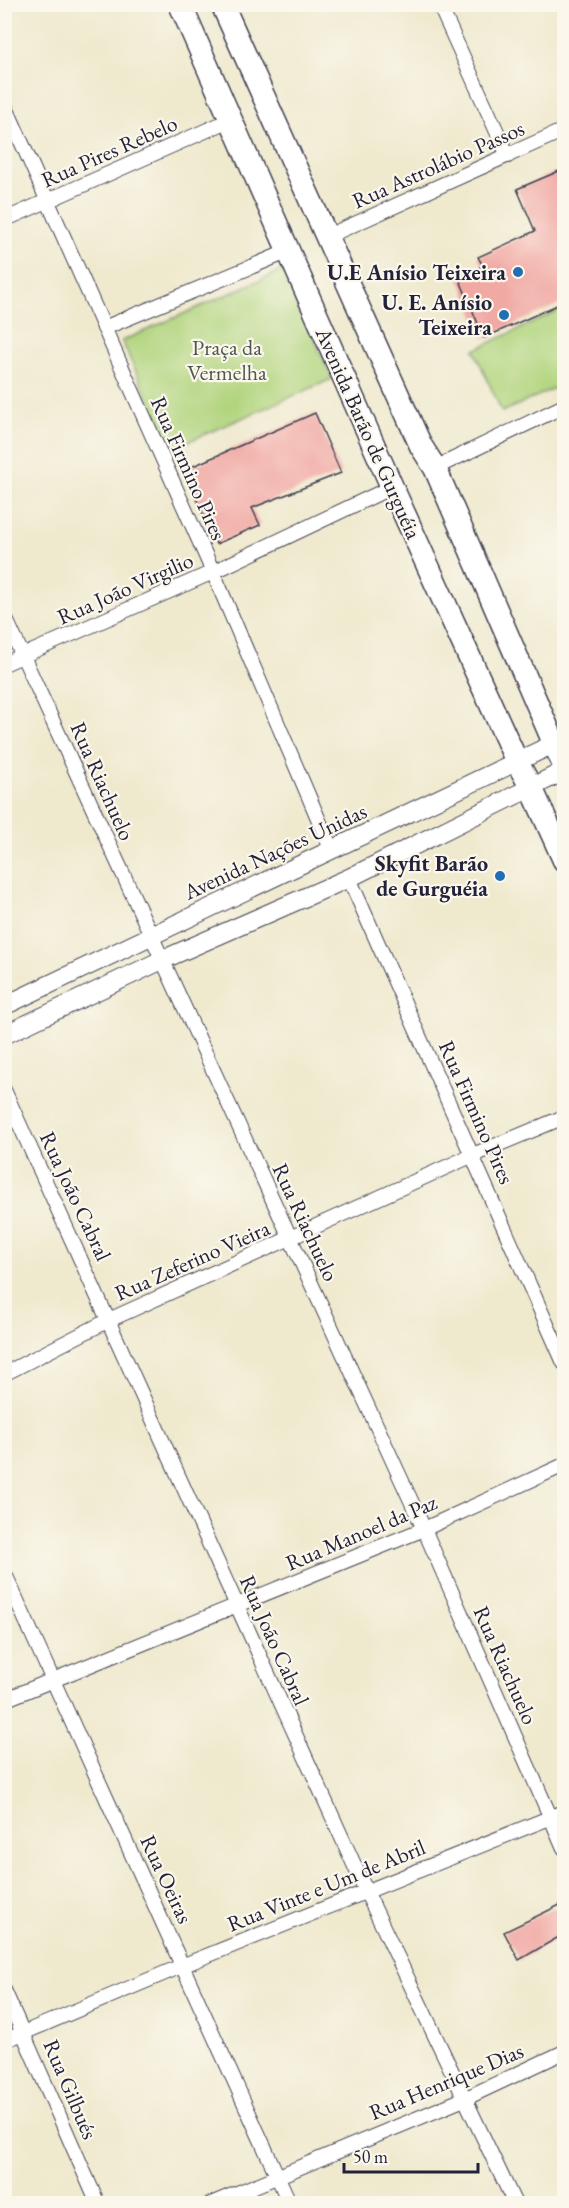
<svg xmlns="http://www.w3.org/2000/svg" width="569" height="2208" viewBox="0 0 569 2208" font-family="'EB Garamond',serif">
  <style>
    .green { fill: #b0d47d; stroke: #697b5c; stroke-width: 1.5 }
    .building { fill: #f1a9a4 }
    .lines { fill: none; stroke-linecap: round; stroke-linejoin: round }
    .minor-casing { stroke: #414051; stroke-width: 16 }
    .tertiary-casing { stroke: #414051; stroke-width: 20 }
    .primary-casing { stroke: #414051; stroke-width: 25 }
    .minor { stroke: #fff; stroke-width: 14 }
    .tertiary { stroke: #fff; stroke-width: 18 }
    .primary { stroke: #fff; stroke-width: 22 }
    .poi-dot { fill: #1f6fb2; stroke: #fbf7ec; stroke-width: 2 }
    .labels { text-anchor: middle; stroke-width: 4.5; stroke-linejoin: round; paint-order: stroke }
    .street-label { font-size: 22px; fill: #22223b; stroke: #fbf7ec }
    .poi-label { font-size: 22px; font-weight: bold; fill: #22223b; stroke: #fbf7ec; text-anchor: end }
    .park-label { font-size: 22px; fill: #4d574f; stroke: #fbf7ec }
  </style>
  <rect width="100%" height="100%" fill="#fbf7ec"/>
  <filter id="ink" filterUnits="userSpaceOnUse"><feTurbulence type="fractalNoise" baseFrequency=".0167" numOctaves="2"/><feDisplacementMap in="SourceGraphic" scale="12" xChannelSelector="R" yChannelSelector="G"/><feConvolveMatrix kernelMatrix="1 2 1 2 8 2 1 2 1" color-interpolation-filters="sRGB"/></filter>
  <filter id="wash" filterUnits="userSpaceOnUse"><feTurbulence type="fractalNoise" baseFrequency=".008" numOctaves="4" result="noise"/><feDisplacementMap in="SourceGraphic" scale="24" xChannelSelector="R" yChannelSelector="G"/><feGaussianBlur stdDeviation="1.35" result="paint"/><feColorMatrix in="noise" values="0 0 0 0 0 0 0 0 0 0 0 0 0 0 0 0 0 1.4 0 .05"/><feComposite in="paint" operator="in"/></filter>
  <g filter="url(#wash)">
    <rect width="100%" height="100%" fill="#efe9ce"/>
    <g class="green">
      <polygon points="283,270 332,379 171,449 122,341"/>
      <polygon points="564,308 564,384 502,412 474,350"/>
    </g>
    <g id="blocks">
      <g class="building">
        <polygon points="564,169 564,302 484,338 459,278 483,266 478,257 535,231 517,189"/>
        <polygon points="315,413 341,473 252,508 260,525 216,544 184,470"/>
        <polygon points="564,1903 564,1934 519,1960 504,1932"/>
      </g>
    </g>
  </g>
  <g filter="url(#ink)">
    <use href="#blocks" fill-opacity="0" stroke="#414051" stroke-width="1.5"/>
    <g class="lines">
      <g class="minor-casing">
        <g id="minor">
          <polyline points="439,4 508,156"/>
          <polyline points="4,103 213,572 332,851"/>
          <polyline points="4,220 230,120"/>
          <polyline points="328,236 564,130"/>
          <polyline points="104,328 289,251"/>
          <polyline points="435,468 564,406"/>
          <polyline points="4,615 424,1529 564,1848"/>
          <polyline points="4,664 213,572 392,487"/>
          <polyline points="349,878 564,1363"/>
          <polyline points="4,1090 366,1891 515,2204"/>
          <polyline points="4,1374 109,1320 473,1155 564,1117"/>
          <polyline points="4,1572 290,2204"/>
          <polyline points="4,1700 424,1529 564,1465"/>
          <polyline points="4,1990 98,2204"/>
          <polyline points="4,2041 184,1965 564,1812"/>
          <polyline points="211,2204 464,2099 564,2052"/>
        </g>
      </g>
      <g class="tertiary-casing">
        <g id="tertiary">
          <polyline points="4,1006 564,739"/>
          <polyline points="4,1035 162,960 349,878 564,771"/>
        </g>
      </g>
      <g class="primary-casing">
        <g id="primary">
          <polyline points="180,4 392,487 517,762 531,787 564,860"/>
          <polyline points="222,4 421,446 435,468 564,766"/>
        </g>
      </g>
      <use href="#minor" class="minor"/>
      <use href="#tertiary" class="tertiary"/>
      <use href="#primary" class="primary"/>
    </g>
  </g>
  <g class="poi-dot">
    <circle cx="518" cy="272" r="6"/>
    <circle cx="504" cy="315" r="6"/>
    <circle cx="500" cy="876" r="6"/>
  </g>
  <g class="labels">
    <g class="street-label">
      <text transform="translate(109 151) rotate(-24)" y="8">Rua Pires Rebelo</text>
      <text transform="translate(438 164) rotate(-24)" y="8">Rua Astrolábio Passos</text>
      <text transform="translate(369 433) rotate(66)" y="8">Avenida Barão de Gurguéia</text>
      <text transform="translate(189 468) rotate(66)" y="8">Rua Firmino Pires</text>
      <text transform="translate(125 588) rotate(-24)" y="8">Rua João Virgilio</text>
      <text transform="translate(103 781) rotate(66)" y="8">Rua Riachuelo</text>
      <text transform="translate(275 851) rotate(-25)" y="8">Avenida Nações Unidas</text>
      <text transform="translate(477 1112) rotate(66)" y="8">Rua Firmino Pires</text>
      <text transform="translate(76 1196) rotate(65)" y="8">Rua João Cabral</text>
      <text transform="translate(306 1222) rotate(65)" y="8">Rua Riachuelo</text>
      <text transform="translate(192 1260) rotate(-24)" y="8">Rua Zeferino Vieira</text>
      <text transform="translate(361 1532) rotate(-23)" y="8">Rua Manoel da Paz</text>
      <text transform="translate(275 1640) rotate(66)" y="8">Rua João Cabral</text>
      <text transform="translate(506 1665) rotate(66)" y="8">Rua Riachuelo</text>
      <text transform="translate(167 1879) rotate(65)" y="8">Rua Oeiras</text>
      <text transform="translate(326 1885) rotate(-22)" y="8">Rua Vinte e Um de Abril</text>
      <text transform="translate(446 2081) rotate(-23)" y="8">Rua Henrique Dias</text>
      <text transform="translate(71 2089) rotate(67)" y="8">Rua Gilbués</text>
    </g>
    <g class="poi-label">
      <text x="506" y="280">U.E Anísio Teixeira</text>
      <text x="492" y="310">U. E. Anísio<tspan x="492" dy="25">Teixeira</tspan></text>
      <text x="488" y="871">Skyfit Barão<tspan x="488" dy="25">de Gurguéia</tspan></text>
    </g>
    <g class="park-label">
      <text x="227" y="355">Praça da<tspan x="227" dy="25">Vermelha</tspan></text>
    </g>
  </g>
  <rect width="569" height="2208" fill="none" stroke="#fbf7ec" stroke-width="24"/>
  <path d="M344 2163v9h134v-9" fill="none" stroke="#22223b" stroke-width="3"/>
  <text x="353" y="2163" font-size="18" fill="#22223b" stroke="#fbf7ec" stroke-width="4.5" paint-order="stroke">50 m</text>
</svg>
